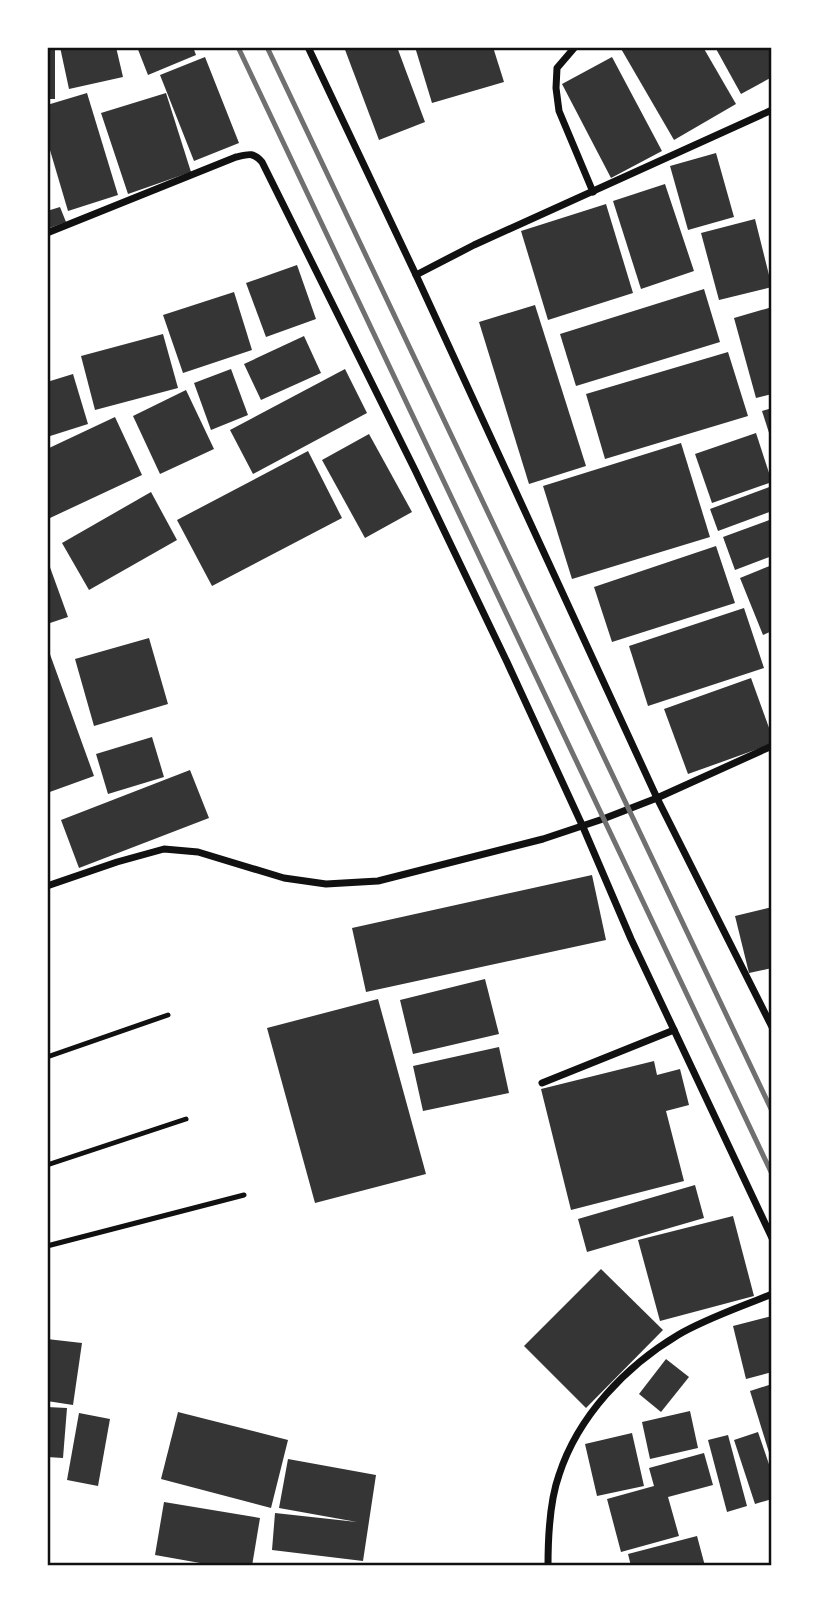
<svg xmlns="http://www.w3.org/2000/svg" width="819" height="1613" viewBox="0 0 819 1613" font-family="Poppins,sans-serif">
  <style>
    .building { fill: #353535 }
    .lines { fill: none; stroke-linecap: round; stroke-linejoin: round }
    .service { stroke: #111; stroke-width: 5 }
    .minor { stroke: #111; stroke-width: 7 }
    .rail { stroke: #707070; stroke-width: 5 }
    .neatline { fill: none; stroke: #111; stroke-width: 2.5 }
  </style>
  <rect width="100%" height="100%" fill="#fff"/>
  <g class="building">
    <rect x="47" y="47" width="8" height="52"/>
    <polygon points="60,47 116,47 123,77 69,89"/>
    <polygon points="137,47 193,47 196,55 148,75"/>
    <polygon points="344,47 397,47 425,122 379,140"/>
    <polygon points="415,47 493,47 504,82 432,103"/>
    <polygon points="620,47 703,47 736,104 674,140"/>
    <polygon points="715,47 772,47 772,77 741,94"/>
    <polygon points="205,57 239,143 194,161 160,75"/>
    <polygon points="612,57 662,151 611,178 562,84"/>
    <polygon points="87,93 118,195 68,211 47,140 47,105"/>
    <polygon points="166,93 191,172 128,194 101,113"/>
    <polygon points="716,153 734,217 688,230 670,166"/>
    <polygon points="665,184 694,271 641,289 613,201"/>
    <polygon points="606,204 633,293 548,320 521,231"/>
    <polygon points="60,207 66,222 47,229 47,211"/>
    <polygon points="755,219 772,287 719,300 701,233"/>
    <polygon points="297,265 316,319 266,337 246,283"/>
    <polygon points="704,289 720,342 576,386 560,334"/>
    <polygon points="234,292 252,350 183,373 163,315"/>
    <polygon points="535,305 586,466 529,484 479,322"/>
    <polygon points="772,307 772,394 756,398 734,318"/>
    <polygon points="163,334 178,388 95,410 81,356"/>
    <polygon points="304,336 321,373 261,400 244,364"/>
    <polygon points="728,352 748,416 605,459 586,394"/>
    <polygon points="231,369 248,415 211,430 194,383"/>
    <polygon points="345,369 367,413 253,474 230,430"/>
    <polygon points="73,374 88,424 47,437 47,382"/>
    <polygon points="186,390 214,449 160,474 133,416"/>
    <polygon points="772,408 772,439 771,439 762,411"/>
    <polygon points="115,417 142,475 50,518 47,513 47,449"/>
    <polygon points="756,433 772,482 712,503 695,454"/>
    <polygon points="369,434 412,512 365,538 322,460"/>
    <polygon points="681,443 710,537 572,579 543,486"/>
    <polygon points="308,451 342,518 212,586 177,520"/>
    <polygon points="772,486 772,511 718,531 710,509"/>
    <polygon points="151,492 177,540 89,590 62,543"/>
    <polygon points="772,519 772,556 735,570 723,537"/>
    <polygon points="716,546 735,603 612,642 594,587"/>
    <polygon points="47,559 68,617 47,624"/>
    <polygon points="772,565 772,631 763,635 740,578"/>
    <polygon points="744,608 764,668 648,706 629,646"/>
    <polygon points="149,638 168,704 94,726 75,659"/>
    <polygon points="47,646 94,776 47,793"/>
    <polygon points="751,678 772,736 772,744 688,774 664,709"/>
    <polygon points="152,737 164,777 108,794 96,754"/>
    <polygon points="190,770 209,818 79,868 61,820"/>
    <polygon points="592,875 606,940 366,992 352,928"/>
    <polygon points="772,907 772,968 749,973 735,916"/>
    <polygon points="485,979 499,1034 413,1054 400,1000"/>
    <polygon points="378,999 426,1174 315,1203 267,1028"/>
    <polygon points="499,1047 509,1093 423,1111 413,1066"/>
    <polygon points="654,1061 657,1075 680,1069 689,1105 666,1111 684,1181 571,1210 541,1089"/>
    <polygon points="695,1185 704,1218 587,1252 578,1219"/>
    <polygon points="733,1216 754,1296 660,1321 638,1240"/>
    <polygon points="601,1269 663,1330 586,1408 524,1346"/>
    <polygon points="772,1316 772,1372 746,1379 733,1326"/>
    <polygon points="47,1339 82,1343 73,1405 47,1401"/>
    <polygon points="666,1359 689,1377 661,1412 639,1394"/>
    <polygon points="772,1384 772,1459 771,1459 750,1391"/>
    <polygon points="47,1407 67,1408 63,1458 47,1457"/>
    <polygon points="690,1411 698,1448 650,1459 642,1422"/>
    <polygon points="178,1412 288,1440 271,1508 161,1479"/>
    <polygon points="79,1413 110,1419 98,1486 67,1480"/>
    <polygon points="758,1432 772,1473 772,1499 755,1504 734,1440"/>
    <polygon points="632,1433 644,1486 597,1496 585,1444"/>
    <polygon points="728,1435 747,1506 727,1512 708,1440"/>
    <polygon points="704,1453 713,1485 668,1497 679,1536 621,1552 607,1499 654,1486 649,1468"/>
    <polygon points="288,1459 376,1475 363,1561 272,1550 275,1513 357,1522 279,1508"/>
    <polygon points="164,1502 260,1518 252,1566 217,1566 155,1555"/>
    <polygon points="697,1536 705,1566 631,1566 628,1554"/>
  </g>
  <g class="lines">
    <g class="service">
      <polyline points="47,1057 168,1015"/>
      <polyline points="47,1165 186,1119"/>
      <polyline points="47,1246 244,1195"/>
    </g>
    <g class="minor">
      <polyline points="308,47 416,275 657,798 772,746"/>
      <polyline points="575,47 557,68 556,88 559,111 593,192"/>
      <path d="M47 233 236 157C249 154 253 152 262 162L415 470 507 662 583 827 631 939 674 1030 542 1083"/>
      <polyline points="416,275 474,245 772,110"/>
      <polyline points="47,886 117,862 164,849 198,852 284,878 326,884 378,881 543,839 603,819 657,798 772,1027"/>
      <polyline points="674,1030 772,1238"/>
      <path d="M548 1566C548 1540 550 1500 559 1475 578 1416 626 1366 678 1335 707 1318 741 1307 772 1294"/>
    </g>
    <g class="rail">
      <polyline points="238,47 772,1174"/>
      <polyline points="267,47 772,1111"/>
    </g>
  </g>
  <rect width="819" height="1613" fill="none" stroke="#ffffff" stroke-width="98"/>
  <rect x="49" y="49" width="721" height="1515" class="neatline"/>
</svg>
